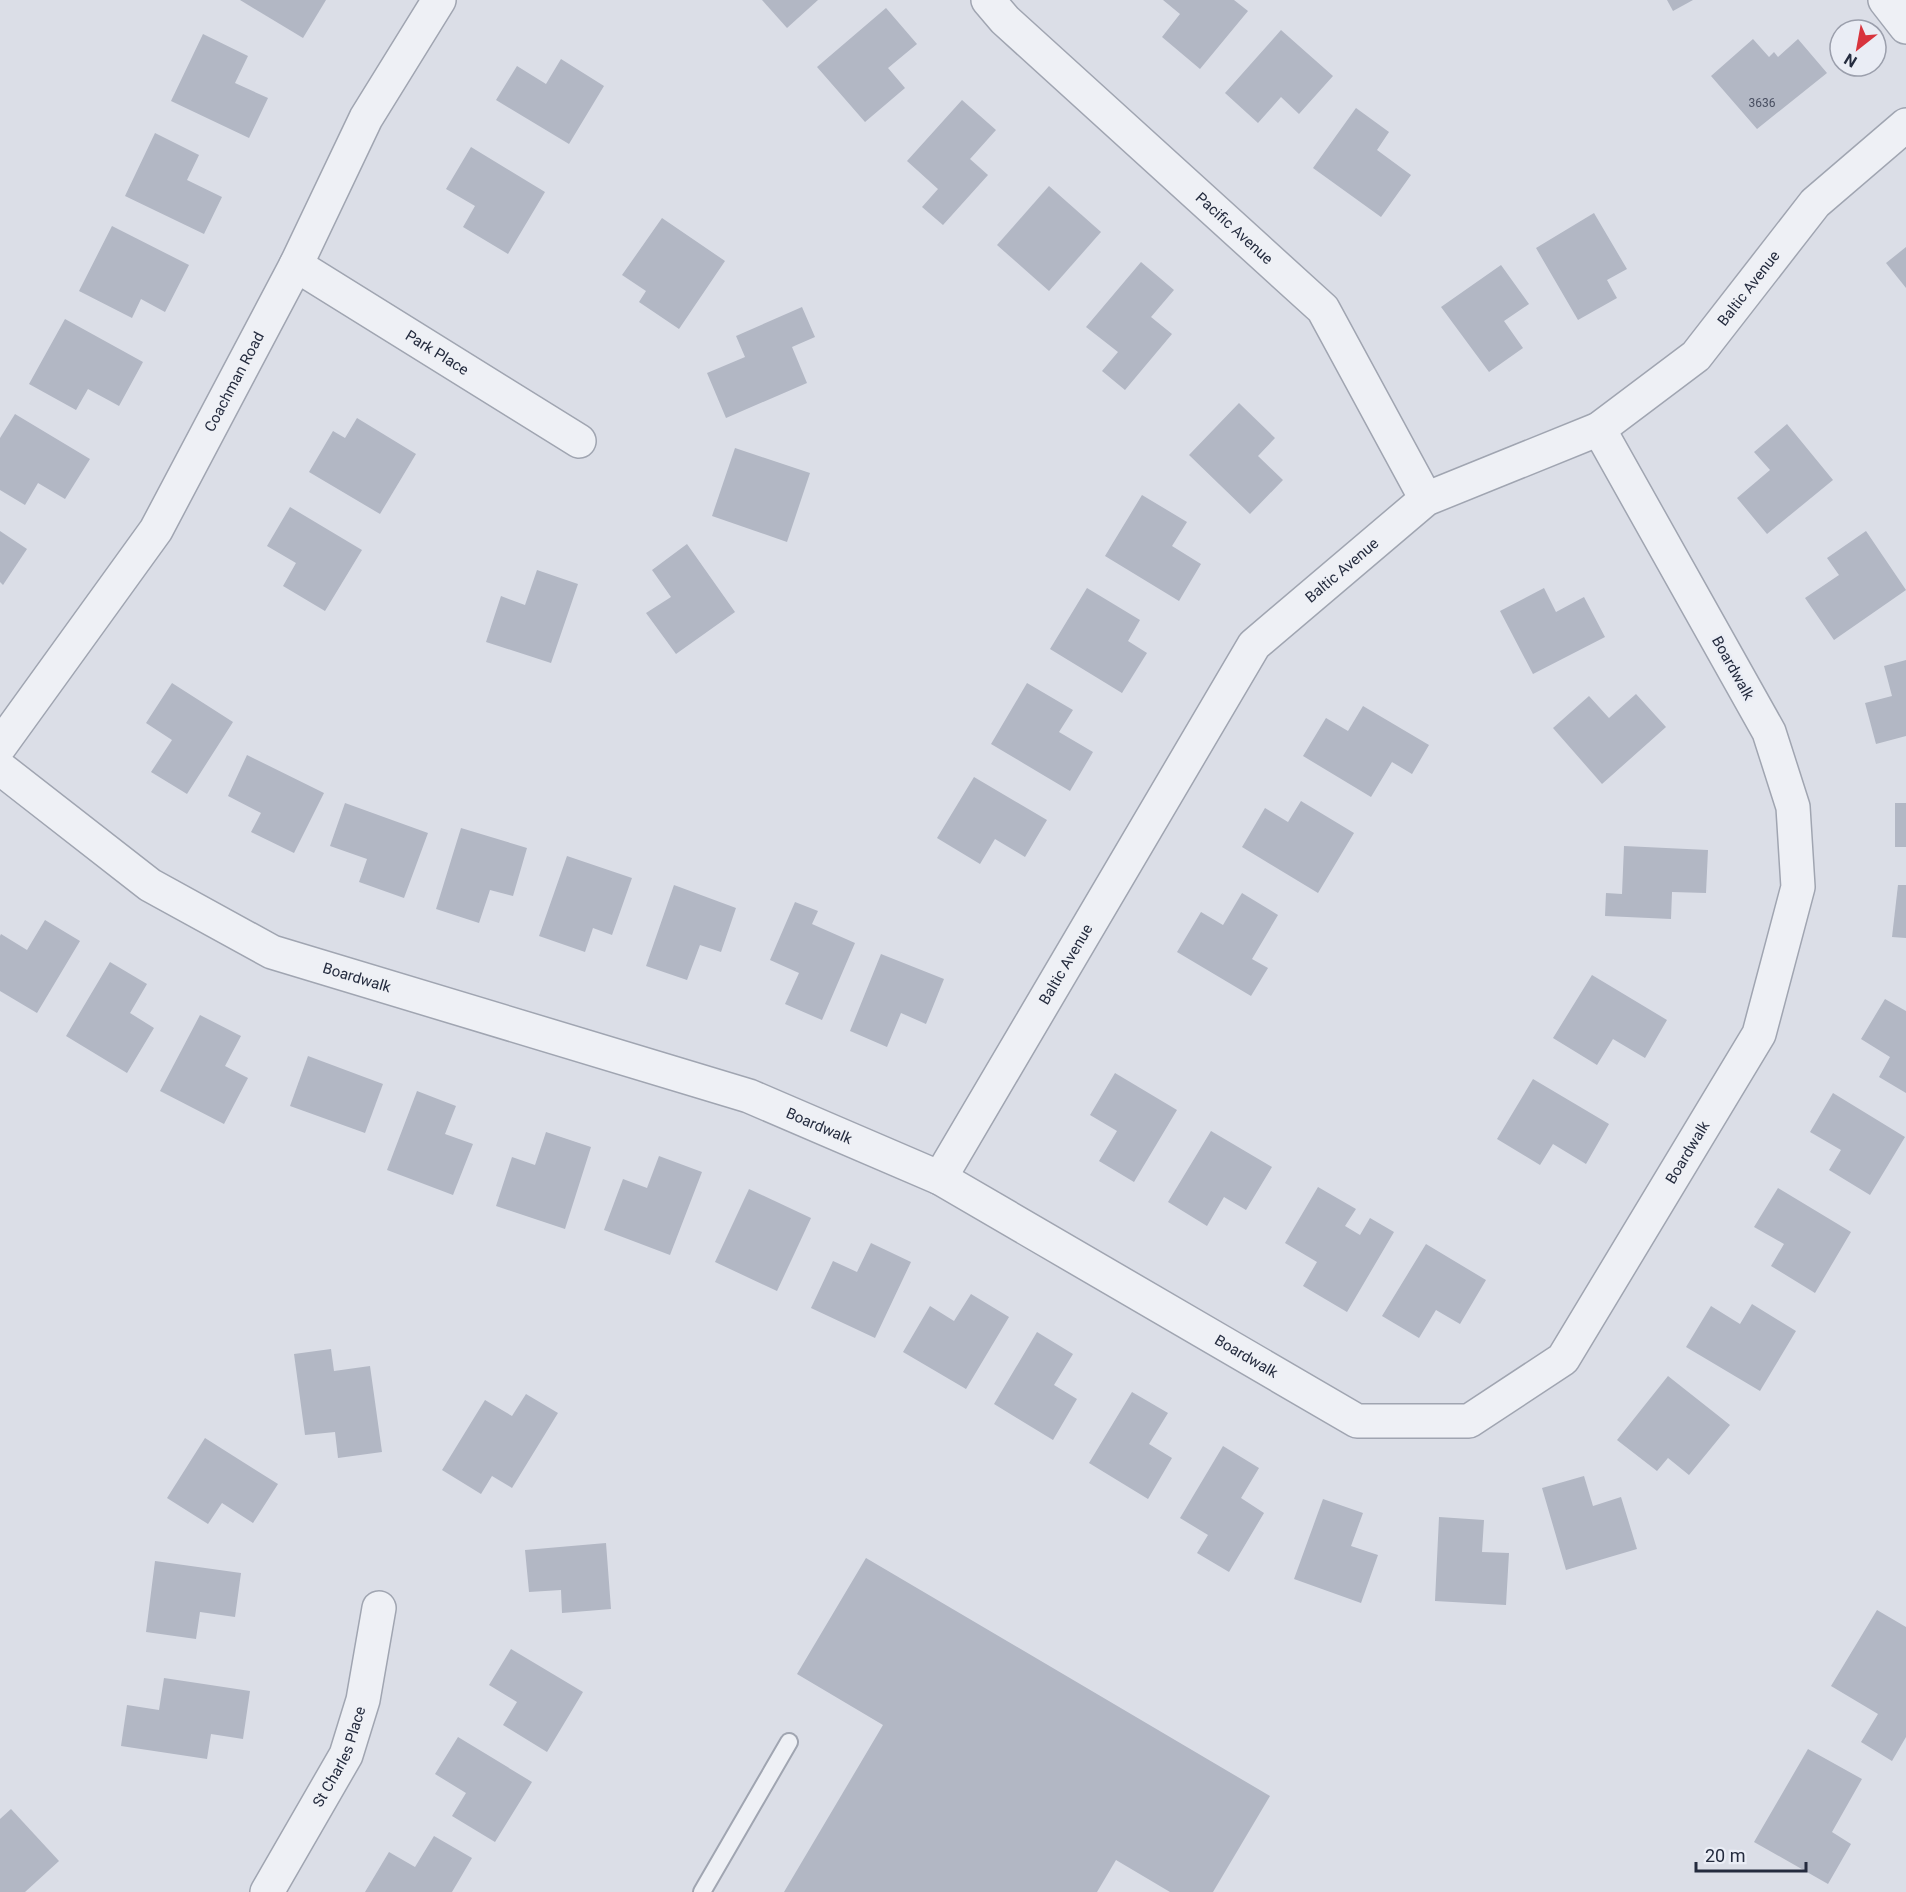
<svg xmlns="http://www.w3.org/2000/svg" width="1906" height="1892" viewBox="0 0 1906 1892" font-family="Roboto,sans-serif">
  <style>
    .building { fill: #b2b7c4 }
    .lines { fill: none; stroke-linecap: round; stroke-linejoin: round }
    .service-casing { stroke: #a0a5b1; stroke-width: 20 }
    .minor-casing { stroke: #a0a5b1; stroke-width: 36 }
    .service { stroke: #eef0f5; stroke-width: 16 }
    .minor { stroke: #eef0f5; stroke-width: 33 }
    .labels { text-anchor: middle; stroke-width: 4.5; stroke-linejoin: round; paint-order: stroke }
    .number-label { font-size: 12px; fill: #484e60 }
    .street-label { font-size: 15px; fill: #242b3e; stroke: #eaedf5 }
  </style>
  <rect width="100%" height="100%" fill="#dbdee7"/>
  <g class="building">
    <polygon points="240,0 326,0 303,38"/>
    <polygon points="762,0 818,0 787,28"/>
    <polygon points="1163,0 1234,0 1248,11 1200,69 1162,37 1180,14"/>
    <polygon points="1667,0 1693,0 1673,11"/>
    <polygon points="886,8 917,44 888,68 905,88 865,122 817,67"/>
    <polygon points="1281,30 1333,76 1299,114 1281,97 1258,123 1225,93"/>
    <polygon points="203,34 248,56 235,83 268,98 249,138 171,101"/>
    <polygon points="1753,39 1769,57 1774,52 1778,57 1798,39 1827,73 1757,129 1711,76"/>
    <polygon points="561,59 604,86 569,144 496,100 517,66 546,84"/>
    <polygon points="962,100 996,130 970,159 988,175 943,225 922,207 938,189 907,161"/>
    <polygon points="1356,108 1389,132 1377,150 1411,175 1381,217 1313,168"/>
    <polygon points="155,133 199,155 187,180 222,197 204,234 125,196"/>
    <polygon points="471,147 545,192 508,254 463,227 475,206 446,189"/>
    <polygon points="1049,186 1101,232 1049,291 997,245"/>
    <polygon points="1594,213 1627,269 1607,280 1617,298 1578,320 1536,248"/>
    <polygon points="662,218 725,261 679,329 639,302 646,291 622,275"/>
    <polygon points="112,226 189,265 165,312 141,299 132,318 79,291"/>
    <polygon points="1906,247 1906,288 1886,263"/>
    <polygon points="1141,262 1174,290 1151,317 1172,334 1125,390 1102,371 1118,352 1086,327"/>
    <polygon points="1501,265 1529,304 1504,321 1523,348 1489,372 1441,307"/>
    <polygon points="802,307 815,337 792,347 807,383 726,418 707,373 745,357 736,336"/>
    <polygon points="65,319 143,362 119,406 88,389 76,410 29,384"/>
    <polygon points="1239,403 1275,438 1258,456 1283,480 1250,514 1189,455"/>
    <polygon points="15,414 90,459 65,499 38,483 25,505 0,490 0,438"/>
    <polygon points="357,418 416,454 380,514 309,472 333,431 345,438"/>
    <polygon points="1787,424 1833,480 1767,534 1737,498 1770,470 1754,452"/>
    <polygon points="735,448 810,473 787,542 712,516"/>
    <polygon points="1142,495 1187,522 1172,546 1201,564 1179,601 1105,556"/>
    <polygon points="290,507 362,550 325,611 283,586 296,563 267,546"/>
    <polygon points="0,531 27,549 3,585 0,582"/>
    <polygon points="1866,531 1906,590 1834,640 1805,598 1839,575 1827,558"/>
    <polygon points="687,544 735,612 676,654 646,613 671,597 652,570"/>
    <polygon points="537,570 578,584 551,663 486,642 501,596 525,605"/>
    <polygon points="1087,588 1140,620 1128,641 1147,653 1122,693 1050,649"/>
    <polygon points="1544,588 1556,612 1584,597 1605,637 1533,674 1500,611"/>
    <polygon points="1906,660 1906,736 1876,744 1865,703 1892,696 1884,666"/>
    <polygon points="172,683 233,722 187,794 151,772 172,740 146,723"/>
    <polygon points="1027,683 1073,710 1059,732 1093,752 1070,791 991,744"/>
    <polygon points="1636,694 1666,727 1602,784 1553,728 1589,696 1609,718"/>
    <polygon points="1363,706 1429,745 1412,774 1392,762 1371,797 1303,756 1326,718 1348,731"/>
    <polygon points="247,755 324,793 294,853 251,832 261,813 228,796"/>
    <polygon points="974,777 1047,820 1025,857 995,839 980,864 937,838"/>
    <polygon points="1301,801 1354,833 1318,893 1242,847 1265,808 1288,822"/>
    <polygon points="345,803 428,833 404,898 359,882 367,859 330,846"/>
    <rect x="1895" y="803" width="11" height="44"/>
    <polygon points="461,828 527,848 513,896 490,890 479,923 436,909"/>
    <polygon points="1624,846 1708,850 1706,893 1672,892 1671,919 1605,916 1606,893 1622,894"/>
    <polygon points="567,856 632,878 612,935 593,928 585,952 539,936"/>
    <polygon points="674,885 736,908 721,952 700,945 687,980 646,966"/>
    <polygon points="1898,885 1906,885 1906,938 1892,937"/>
    <polygon points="1242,893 1278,915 1252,959 1268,968 1251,996 1177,952 1201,912 1223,925"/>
    <polygon points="795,902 818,911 812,924 855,943 822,1020 785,1004 799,973 770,960"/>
    <polygon points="45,920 80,941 37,1013 0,991 0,936 1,934 27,950"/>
    <polygon points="881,954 944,979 926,1024 901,1013 887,1047 850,1031"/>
    <polygon points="110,962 147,984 130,1013 154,1028 127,1073 66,1036"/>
    <polygon points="1592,975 1667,1020 1645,1058 1613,1039 1597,1065 1553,1038"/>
    <polygon points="1885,999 1906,1011 1906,1093 1879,1077 1890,1057 1861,1039"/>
    <polygon points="200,1015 241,1036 225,1066 248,1078 224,1124 160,1091"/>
    <polygon points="308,1056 383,1084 365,1133 290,1106"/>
    <polygon points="1115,1073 1177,1110 1134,1182 1099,1161 1117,1131 1090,1115"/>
    <polygon points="1533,1079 1609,1124 1586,1164 1553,1144 1540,1165 1497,1139"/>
    <polygon points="417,1091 456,1106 445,1134 473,1144 453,1195 387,1170"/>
    <polygon points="1833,1093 1905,1137 1870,1195 1829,1170 1841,1150 1810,1132"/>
    <polygon points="1211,1131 1272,1167 1246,1210 1224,1197 1207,1226 1168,1202"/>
    <polygon points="546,1132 591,1147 565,1229 496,1206 512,1157 535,1165"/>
    <polygon points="659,1156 702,1172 670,1255 604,1230 623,1179 647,1188"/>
    <polygon points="1318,1187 1356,1209 1345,1226 1360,1235 1370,1218 1394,1232 1347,1312 1303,1286 1317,1262 1285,1243"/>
    <polygon points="1778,1188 1851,1232 1815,1293 1771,1266 1784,1244 1754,1227"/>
    <polygon points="749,1189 811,1218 777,1291 715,1262"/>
    <polygon points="871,1243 911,1262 875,1338 811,1308 833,1261 857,1272"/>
    <polygon points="1426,1244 1486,1280 1460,1324 1436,1310 1419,1338 1382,1316"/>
    <polygon points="971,1294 1009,1317 966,1389 903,1352 930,1306 954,1321"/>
    <polygon points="1752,1304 1796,1331 1760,1391 1686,1347 1711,1306 1740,1324"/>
    <polygon points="1037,1332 1073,1354 1054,1385 1077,1399 1053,1440 994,1404"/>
    <polygon points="331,1349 334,1371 370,1366 382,1452 338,1458 335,1432 305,1435 294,1354"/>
    <polygon points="1668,1376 1730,1425 1689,1475 1668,1458 1657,1471 1617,1440"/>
    <polygon points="1132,1392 1168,1413 1149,1444 1172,1458 1148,1499 1089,1463"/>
    <polygon points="526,1394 558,1413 512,1488 492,1476 481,1494 442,1470 485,1400 512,1416"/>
    <polygon points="205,1438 278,1484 253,1523 222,1503 208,1524 167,1498"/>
    <polygon points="1223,1446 1259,1468 1241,1498 1264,1513 1229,1572 1197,1553 1208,1535 1180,1518"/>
    <polygon points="1584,1476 1593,1506 1621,1497 1637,1549 1566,1570 1542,1488"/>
    <polygon points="1323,1499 1363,1513 1351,1546 1378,1555 1361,1603 1294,1579"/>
    <polygon points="1439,1517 1484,1520 1482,1552 1509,1553 1506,1605 1435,1601"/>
    <polygon points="606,1543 611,1609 562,1613 561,1590 529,1592 525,1550"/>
    <polygon points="866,1558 1270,1796 1213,1892 1170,1892 1116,1860 1097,1892 784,1892 883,1725 797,1674"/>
    <polygon points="155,1561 241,1573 235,1617 200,1612 196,1639 146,1632"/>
    <polygon points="1877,1610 1906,1627 1906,1737 1892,1761 1861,1742 1878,1714 1831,1686"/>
    <polygon points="511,1649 583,1692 547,1752 503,1725 517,1702 489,1685"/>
    <polygon points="164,1678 250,1691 243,1739 211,1734 207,1759 121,1746 127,1705 159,1710"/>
    <polygon points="458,1737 532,1782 495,1842 452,1816 466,1793 435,1774"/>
    <polygon points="1808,1749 1862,1779 1832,1832 1851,1844 1828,1884 1754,1842"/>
    <polygon points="11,1809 59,1861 25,1892 0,1892 0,1819"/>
    <polygon points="434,1836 472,1858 452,1892 365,1892 389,1852 415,1867"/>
  </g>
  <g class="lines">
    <g class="service-casing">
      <polyline id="service" points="702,1892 789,1742"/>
    </g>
    <g class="minor-casing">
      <g id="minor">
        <path id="s1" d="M988 0 1005 20 1323 309 1426 499"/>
        <polyline points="1885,0 1906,27"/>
        <path id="s2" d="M296 265 579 441"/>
        <path id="s3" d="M0 746 156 530 296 265 366 118 439 0"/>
        <path id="s4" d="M0 768 150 885 272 952 749 1096 940 1178 1357 1421H1469L1563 1359 1759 1034 1798 887 1793 807 1769 732 1599 429"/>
        <path id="s5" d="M940 1178 1254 645 1426 499 1599 429 1696 356 1815 203 1906 125"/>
        <path id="s6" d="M267 1892 346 1755 363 1700 379 1608"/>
      </g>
    </g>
    <use href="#service" class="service"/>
    <use href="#minor" class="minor"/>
  </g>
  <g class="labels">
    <g class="number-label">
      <text x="1762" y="107">3636</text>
    </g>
    <g class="street-label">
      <text dy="5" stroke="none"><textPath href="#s1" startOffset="336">Pacific Avenue</textPath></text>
      <text dy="5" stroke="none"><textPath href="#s5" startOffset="1238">Baltic Avenue</textPath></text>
      <text dy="5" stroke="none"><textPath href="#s2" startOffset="166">Park Place</textPath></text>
      <text dy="5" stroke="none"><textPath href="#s3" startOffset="434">Coachman Road</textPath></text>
      <text dy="5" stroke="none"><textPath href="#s5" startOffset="734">Baltic Avenue</textPath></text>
      <text transform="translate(1733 668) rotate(61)" y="5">Boardwalk</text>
      <text dy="5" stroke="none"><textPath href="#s5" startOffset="248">Baltic Avenue</textPath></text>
      <text dy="5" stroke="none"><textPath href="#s4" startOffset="418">Boardwalk</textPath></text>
      <text dy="5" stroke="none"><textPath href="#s4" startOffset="904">Boardwalk</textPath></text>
      <text dy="5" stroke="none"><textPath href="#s4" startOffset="1984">Boardwalk</textPath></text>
      <text dy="5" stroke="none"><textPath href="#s4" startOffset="1390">Boardwalk</textPath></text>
      <text dy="5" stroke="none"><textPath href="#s6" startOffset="154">St Charles Place</textPath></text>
    </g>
  </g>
  <g transform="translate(1858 48) rotate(211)"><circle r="28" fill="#eaedf5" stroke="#9b9fac" stroke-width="1.5"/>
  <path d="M0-4.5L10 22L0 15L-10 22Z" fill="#d8343d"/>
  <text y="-9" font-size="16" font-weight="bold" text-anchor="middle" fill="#242b3e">N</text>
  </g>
  <path d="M1696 1862v9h110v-9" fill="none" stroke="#242b3e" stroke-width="3"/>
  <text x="1705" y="1862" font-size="18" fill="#242b3e" stroke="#eaedf5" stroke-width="4.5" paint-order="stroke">20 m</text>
</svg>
